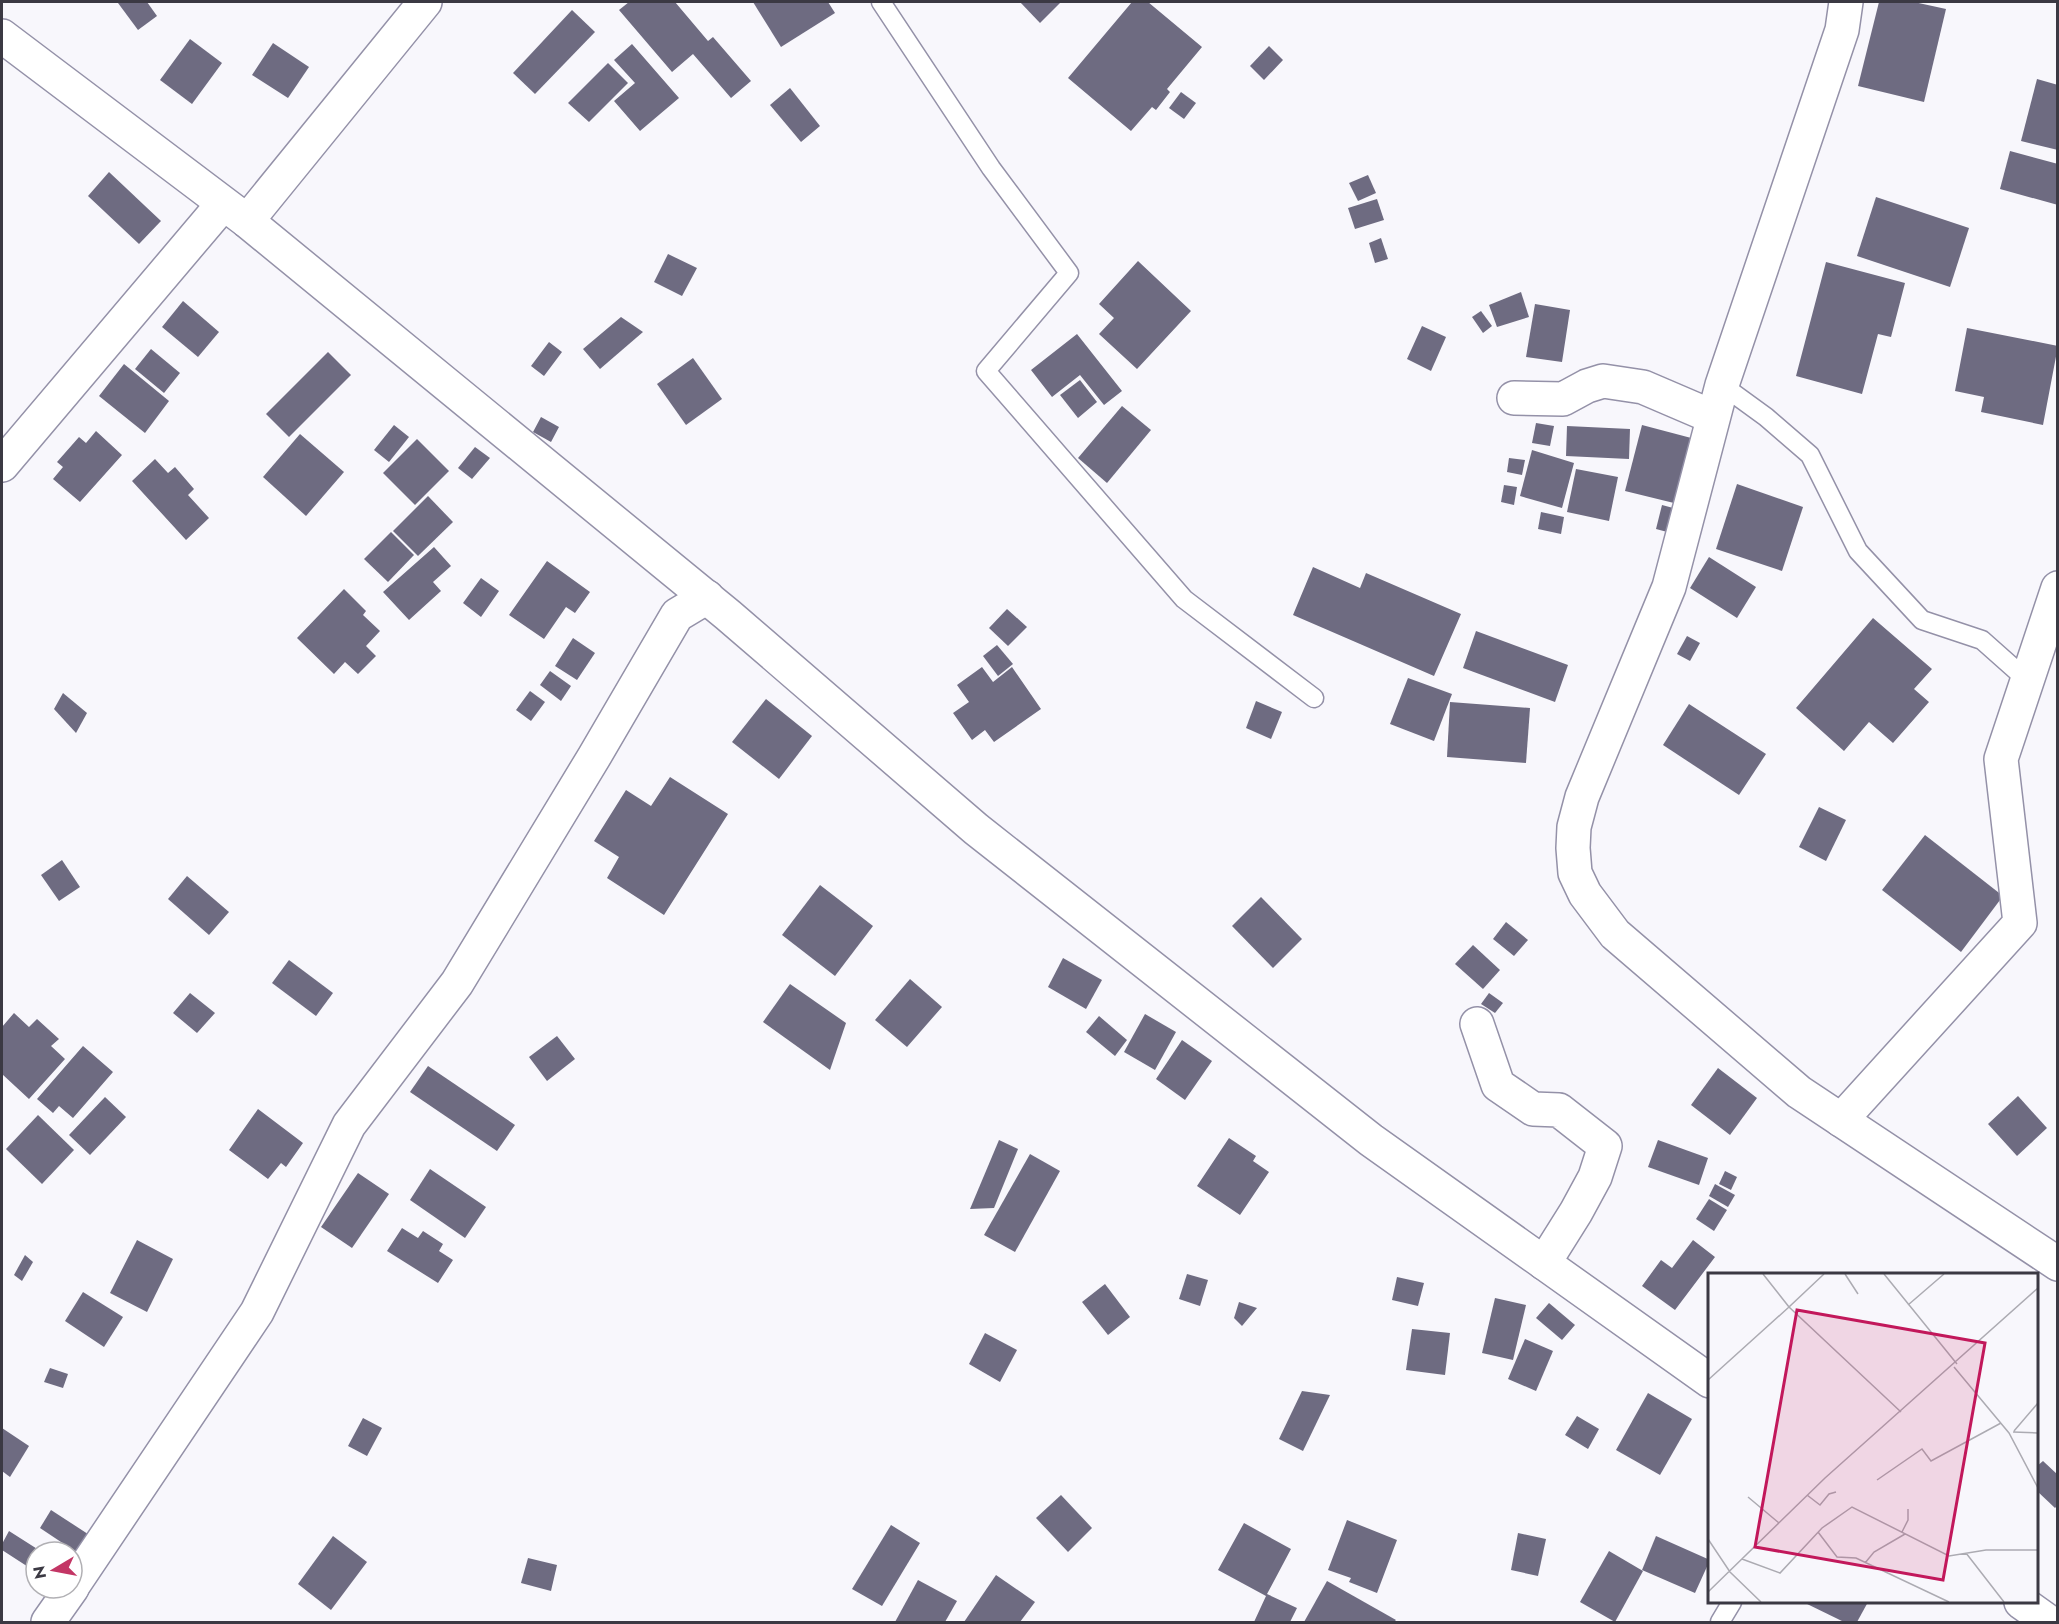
<svg xmlns="http://www.w3.org/2000/svg" width="2059" height="1624" viewBox="0 0 2059 1624" font-family="Jost,sans-serif">
  <style>
    .building { fill: #6e6b81 }
    .lines { fill: none; stroke-linecap: round; stroke-linejoin: round }
    .service-casing { stroke: #9491a8; stroke-width: 21 }
    .minor-casing { stroke: #9491a8; stroke-width: 36 }
    .service { stroke: #fff; stroke-width: 18 }
    .minor { stroke: #fff; stroke-width: 33 }
    .inset-road { fill: none; stroke: #acabb2; stroke-width: 1.5 }
    .view { fill: #c2185b; fill-opacity: 0.15; stroke: #c2185b; stroke-width: 3 }
    .inset-edge { fill: none; stroke: #3b3943; stroke-width: 3 }
  </style>
  <rect width="100%" height="100%" fill="#f8f7fc"/>
  <g class="building">
    <polygon points="120,2 147,2 157,16 138,30 118,3"/>
    <polygon points="629,2 675,2 708,41 713,37 751,81 731,98 693,54 672,72 619,10"/>
    <polygon points="753,2 828,2 835,13 781,47"/>
    <polygon points="1020,2 1061,2 1040,23"/>
    <polygon points="1132,2 1148,2 1202,47 1167,89 1170,92 1156,110 1152,107 1131,131 1068,78"/>
    <polygon points="1879,2 1914,2 1946,9 1924,102 1858,86"/>
    <polygon points="572,10 595,32 535,94 513,73"/>
    <polygon points="190,39 222,63 192,104 160,80"/>
    <polygon points="273,43 309,67 288,98 252,75"/>
    <polygon points="632,44 679,98 640,131 614,101 635,83 614,60"/>
    <polygon points="1269,46 1283,60 1264,80 1250,66"/>
    <polygon points="608,63 628,83 589,122 568,103"/>
    <polygon points="2037,79 2058,85 2058,150 2021,141"/>
    <polygon points="790,88 820,126 801,142 770,105"/>
    <polygon points="1181,92 1196,103 1184,119 1169,108"/>
    <polygon points="2010,151 2058,164 2058,205 2000,189"/>
    <polygon points="109,172 161,221 139,244 88,196"/>
    <polygon points="1368,175 1376,193 1358,201 1349,183"/>
    <polygon points="1876,197 1969,228 1950,287 1857,256"/>
    <polygon points="1377,199 1384,220 1355,229 1348,208"/>
    <polygon points="1381,238 1388,259 1375,263 1369,243"/>
    <polygon points="668,254 697,268 682,296 654,282"/>
    <polygon points="1138,261 1191,311 1137,369 1099,334 1114,318 1099,304"/>
    <polygon points="1826,262 1905,283 1891,337 1878,334 1862,394 1796,376"/>
    <polygon points="1521,292 1529,317 1497,327 1489,305"/>
    <polygon points="183,301 219,332 198,357 162,327"/>
    <polygon points="1535,304 1570,310 1562,362 1526,357"/>
    <polygon points="1481,311 1492,326 1483,333 1472,317"/>
    <polygon points="621,317 643,332 600,369 583,349"/>
    <polygon points="1422,326 1446,337 1431,371 1407,359"/>
    <polygon points="1967,328 2058,346 2043,425 1981,412 1984,397 1955,391"/>
    <polygon points="1077,334 1122,391 1104,405 1080,375 1052,397 1031,370"/>
    <polygon points="549,342 562,352 544,376 531,366"/>
    <polygon points="151,349 180,373 164,393 135,369"/>
    <polygon points="328,352 351,375 289,437 266,414"/>
    <polygon points="693,358 722,399 686,425 657,384"/>
    <polygon points="124,364 169,401 145,433 99,396"/>
    <polygon points="1080,380 1097,402 1078,418 1060,395"/>
    <polygon points="1122,406 1151,430 1107,483 1078,458"/>
    <polygon points="541,417 559,427 551,442 533,432"/>
    <polygon points="1536,423 1554,426 1550,446 1532,443"/>
    <polygon points="394,425 409,437 389,462 374,450"/>
    <polygon points="1642,425 1695,439 1678,504 1625,491"/>
    <polygon points="1567,426 1630,429 1629,459 1566,456"/>
    <polygon points="96,431 122,455 80,502 53,479 63,467 57,462 79,437 86,443"/>
    <polygon points="300,434 344,472 306,516 263,477"/>
    <polygon points="417,439 449,471 415,505 383,473"/>
    <polygon points="475,447 490,458 472,479 458,468"/>
    <polygon points="1532,450 1574,463 1562,508 1520,496"/>
    <polygon points="1509,458 1525,460 1522,475 1507,472"/>
    <polygon points="155,459 168,473 175,467 194,489 188,495 209,518 186,540 132,481"/>
    <polygon points="1576,469 1618,477 1609,521 1567,512"/>
    <polygon points="1737,484 1803,507 1782,571 1716,549"/>
    <polygon points="1504,485 1517,487 1514,505 1501,502"/>
    <polygon points="428,496 453,522 418,556 393,531"/>
    <polygon points="1662,505 1677,509 1671,533 1656,529"/>
    <polygon points="1541,512 1564,517 1561,534 1538,529"/>
    <polygon points="391,532 414,555 388,582 364,559"/>
    <polygon points="434,547 451,566 433,582 441,591 409,620 383,592"/>
    <polygon points="1709,557 1756,587 1737,618 1690,588"/>
    <polygon points="547,561 590,592 575,613 566,607 544,639 509,615"/>
    <polygon points="1313,567 1360,588 1366,573 1461,614 1434,676 1293,615"/>
    <polygon points="481,578 499,591 481,617 463,603"/>
    <polygon points="344,589 366,611 363,615 380,631 366,646 376,656 358,674 345,662 334,674 297,638"/>
    <polygon points="1007,609 1027,627 1008,646 989,628"/>
    <polygon points="1873,618 1932,669 1914,689 1929,702 1893,743 1869,722 1844,751 1796,708"/>
    <polygon points="1476,631 1568,665 1555,702 1463,668"/>
    <polygon points="1687,636 1700,643 1690,661 1677,654"/>
    <polygon points="573,638 595,653 577,680 555,666"/>
    <polygon points="997,645 1013,664 998,676 983,656"/>
    <polygon points="982,667 993,682 1012,667 1041,709 994,742 985,730 972,740 953,713 969,702 957,685"/>
    <polygon points="550,671 571,686 561,701 540,685"/>
    <polygon points="1408,678 1452,694 1434,741 1390,724"/>
    <polygon points="530,691 545,702 531,721 516,710"/>
    <polygon points="63,693 87,713 76,733 54,709"/>
    <polygon points="766,699 812,736 779,779 732,742"/>
    <polygon points="1256,701 1282,712 1271,739 1246,728"/>
    <polygon points="1450,702 1530,708 1526,763 1447,757"/>
    <polygon points="1689,704 1766,754 1739,795 1663,745"/>
    <polygon points="670,777 728,814 664,915 607,878 619,857 594,841 626,790 651,806"/>
    <polygon points="1819,807 1846,820 1826,861 1799,847"/>
    <polygon points="1925,835 2003,896 1961,952 1882,890"/>
    <polygon points="62,860 80,887 59,901 41,875"/>
    <polygon points="187,876 229,912 209,935 168,899"/>
    <polygon points="820,885 873,926 835,976 782,935"/>
    <polygon points="1261,897 1302,939 1273,968 1232,926"/>
    <polygon points="1506,922 1528,940 1514,956 1493,939"/>
    <polygon points="1473,945 1500,970 1483,989 1455,964"/>
    <polygon points="1063,958 1102,980 1086,1009 1048,987"/>
    <polygon points="289,960 333,993 316,1016 272,983"/>
    <polygon points="910,979 942,1007 907,1047 875,1020"/>
    <polygon points="790,984 846,1023 830,1070 763,1022"/>
    <polygon points="190,993 215,1013 197,1033 173,1013"/>
    <polygon points="1489,993 1503,1003 1495,1013 1481,1004"/>
    <polygon points="14,1013 29,1027 37,1019 59,1039 51,1046 65,1059 29,1099 2,1074 2,1027"/>
    <polygon points="1145,1014 1176,1032 1155,1070 1124,1052"/>
    <polygon points="1099,1016 1127,1040 1115,1056 1086,1032"/>
    <polygon points="557,1036 575,1059 547,1081 529,1057"/>
    <polygon points="1182,1040 1212,1061 1185,1100 1156,1079"/>
    <polygon points="83,1046 113,1072 73,1118 59,1106 53,1113 37,1099"/>
    <polygon points="428,1066 515,1125 497,1151 410,1092"/>
    <polygon points="1718,1068 1757,1098 1730,1135 1691,1105"/>
    <polygon points="2018,1096 2047,1128 2017,1156 1988,1124"/>
    <polygon points="105,1097 126,1117 90,1155 69,1135"/>
    <polygon points="258,1109 303,1143 286,1167 281,1163 268,1179 229,1150"/>
    <polygon points="38,1115 74,1150 42,1184 6,1149"/>
    <polygon points="1229,1138 1256,1156 1253,1161 1269,1172 1240,1215 1197,1186"/>
    <polygon points="999,1140 1018,1149 994,1208 970,1209"/>
    <polygon points="1658,1140 1708,1158 1699,1185 1648,1167"/>
    <polygon points="1030,1154 1060,1171 1015,1252 984,1235"/>
    <polygon points="430,1169 486,1207 465,1238 410,1200"/>
    <polygon points="1725,1171 1737,1177 1731,1190 1719,1184"/>
    <polygon points="358,1173 389,1194 352,1248 321,1227"/>
    <polygon points="1715,1184 1735,1195 1728,1207 1709,1196"/>
    <polygon points="1709,1199 1727,1210 1714,1231 1696,1219"/>
    <polygon points="402,1228 418,1238 423,1231 443,1244 439,1251 453,1260 438,1283 387,1251"/>
    <polygon points="137,1240 173,1259 147,1312 110,1293"/>
    <polygon points="1693,1240 1715,1257 1675,1310 1642,1286 1661,1260 1672,1268"/>
    <polygon points="25,1255 33,1262 22,1281 14,1275"/>
    <polygon points="1187,1274 1208,1280 1200,1306 1179,1299"/>
    <polygon points="1397,1277 1424,1283 1418,1306 1392,1300"/>
    <polygon points="1105,1284 1130,1317 1108,1335 1082,1302"/>
    <polygon points="83,1292 123,1317 104,1347 65,1321"/>
    <polygon points="1495,1298 1526,1305 1513,1360 1482,1353"/>
    <polygon points="1239,1302 1257,1308 1242,1326 1234,1318"/>
    <polygon points="1549,1303 1575,1325 1562,1340 1536,1318"/>
    <polygon points="1412,1329 1450,1333 1445,1375 1406,1370"/>
    <polygon points="985,1333 1017,1350 1000,1382 969,1364"/>
    <polygon points="1525,1339 1553,1351 1536,1391 1508,1379"/>
    <polygon points="50,1368 68,1374 63,1388 44,1382"/>
    <polygon points="1302,1391 1330,1395 1303,1451 1279,1439"/>
    <polygon points="1648,1393 1692,1419 1660,1475 1616,1450"/>
    <polygon points="1577,1416 1599,1429 1588,1449 1565,1435"/>
    <polygon points="363,1418 382,1428 367,1456 348,1446"/>
    <polygon points="2,1428 29,1446 10,1477 2,1471"/>
    <polygon points="2043,1461 2058,1475 2058,1505 2055,1508 2036,1490 2036,1467"/>
    <polygon points="1061,1495 1092,1528 1068,1552 1036,1518"/>
    <polygon points="51,1510 91,1536 79,1554 40,1528"/>
    <polygon points="1347,1520 1397,1540 1377,1593 1349,1582 1351,1578 1328,1570"/>
    <polygon points="1244,1523 1291,1549 1267,1594 1297,1608 1290,1622 1254,1622 1266,1596 1218,1570"/>
    <polygon points="891,1525 920,1543 882,1606 852,1589"/>
    <polygon points="9,1531 42,1552 36,1552 36,1572 2,1550 2,1544"/>
    <polygon points="1518,1533 1546,1539 1538,1576 1511,1570"/>
    <polygon points="333,1536 367,1562 331,1610 298,1584"/>
    <polygon points="1656,1536 1710,1560 1695,1593 1642,1570"/>
    <polygon points="1609,1551 1643,1571 1615,1622 1580,1602"/>
    <polygon points="528,1558 557,1565 551,1591 521,1583"/>
    <polygon points="996,1575 1035,1602 1020,1622 964,1622"/>
    <polygon points="918,1580 957,1601 945,1622 895,1622"/>
    <polygon points="1327,1581 1396,1620 1394,1622 1304,1622"/>
    <polygon points="1803,1602 1868,1602 1857,1622 1844,1622"/>
  </g>
  <g class="lines">
    <g class="service-casing">
      <g id="service">
        <polyline points="881,2 991,168 1069,273 986,371 1184,599 1314,698"/>
        <polyline points="1722,385 1766,417 1810,455 1858,551 1922,620 1982,640 2027,680"/>
        <polyline points="1720,1622 1732,1602"/>
      </g>
    </g>
    <g class="minor-casing">
      <g id="minor">
        <polyline points="1846,2 1842,30 1722,385 1669,587 1582,797 1574,827 1573,848 1575,873 1585,894 1615,934 1799,1092 2058,1264"/>
        <polyline points="2,36 247,221 728,615 976,829 1371,1140 1710,1381"/>
        <polyline points="247,221 425,2"/>
        <polyline points="1514,398 1563,399 1587,386 1603,381 1643,387 1713,417"/>
        <polyline points="2,465 223,204"/>
        <polyline points="1477,1024 1498,1085 1533,1109 1559,1110 1605,1146 1595,1177 1576,1212 1544,1263"/>
        <polyline points="1841,1120 2020,923 2001,759 2058,588"/>
        <polyline points="72,1587 257,1312 349,1125 457,983 594,757 677,615 707,597"/>
        <polyline points="2021,1602 2049,1622"/>
        <polyline points="48,1622 72,1588"/>
      </g>
    </g>
    <use href="#service" class="service"/>
    <use href="#minor" class="minor"/>
  </g>
  <g transform="translate(1708 1273)">
    <rect width="330" height="330" fill="#f8f7fc"/>
    <path class="inset-road" d="M116 1 81 34 193 139M137 1 150 21M176 1 249 91M200 32 236 1M246 94 301 160 330 215M0 107 81 34 55 1M306 158 330 130M305 159 330 160M169 207 214 176 223 188 293 150M99 222 112 232 121 221 128 219M40 224 71 250M110 259 129 284 148 285 241 329M194 259 200 247V236M0 266 22 299 53 329M258 280 296 329M34 286 72 300 114 255 144 234 241 283 278 277H330M157 290 166 279 197 261M0 319 117 205 330 15"/>
    <path class="view" d="M89 37 277 70 235 307 47 274Z"/>
    <rect width="330" height="330" class="inset-edge"/>
  </g>
  <rect width="2059" height="1624" fill="none" stroke="#3b3943" stroke-width="6"/>
  <g transform="translate(54 1570) rotate(260)"><circle r="28" fill="#ffffff" stroke="#b1b0b4" stroke-width="1.5"/>
  <path d="M0-4.5L10 22L0 15L-10 22Z" fill="#c33665"/>
  <text y="-9" font-size="16" font-weight="bold" text-anchor="middle" fill="#3b3943">N</text>
  </g>
</svg>
